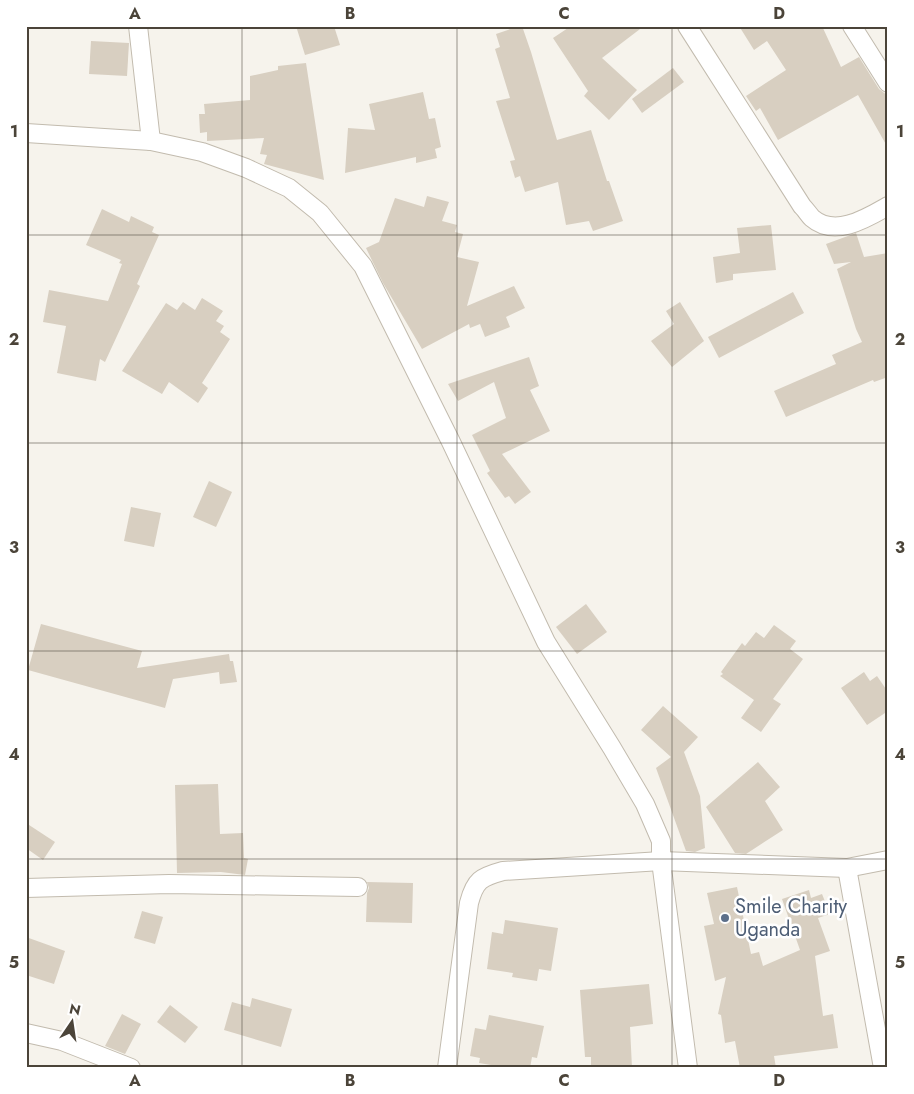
<svg xmlns="http://www.w3.org/2000/svg" width="914" height="1094" viewBox="0 0 914 1094" font-family="Jost,sans-serif">
  <style>
    .building { fill: #d8cfc1 }
    .lines { fill: none; stroke-linecap: round; stroke-linejoin: round }
    .street-casing { stroke: #c2bbae; stroke-width: 20 }
    .street { stroke: #fff; stroke-width: 18 }
    .grid { fill: none; stroke: #4b4439; stroke-width: 1; stroke-opacity: 0.55 }
    .service-dot { fill: #5c6f8a; stroke: #fff; stroke-width: 2 }
    .labels { text-anchor: middle; stroke-width: 5; stroke-linejoin: round; paint-order: stroke }
    .service-label { font-size: 20px; fill: #4e5e75; stroke: #fff; text-anchor: start }
    .neatline { fill: none; stroke: #4b4439; stroke-width: 2 }
    .grid-label { font-size: 16px; text-anchor: middle; font-weight: bold; fill: #4b4439 }
  </style>
  <rect width="100%" height="100%" fill="#f6f3ec"/>
  <g class="building">
    <polygon points="296,26 334,26 340,45 305,55"/>
    <polygon points="519,26 522,26 531,52 557,140 591,130 607,181 609,181 623,221 593,231 589,221 566,225 558,182 525,192 520,176 515,178 510,161 515,160 496,101 510,98 495,49 500,47 496,34"/>
    <polygon points="571,26 644,26 602,58 637,90 609,120 584,96 588,91 553,38"/>
    <polygon points="739,26 822,26 841,67 859,57 879,89 888,96 888,148 858,95 778,140 760,108 756,111 746,96 786,70 767,41 754,50"/>
    <polygon points="91,41 129,43 127,76 89,74"/>
    <polygon points="306,63 324,180 264,164 267,155 260,154 264,138 207,141 207,132 200,133 199,114 205,114 204,104 250,100 250,76 278,70 278,66"/>
    <polygon points="673,68 684,82 642,113 632,99"/>
    <polygon points="423,92 429,119 435,118 441,147 435,149 437,158 416,163 416,157 345,173 348,128 375,130 369,104"/>
    <polygon points="427,196 449,202 442,221 457,225 455,232 463,234 457,257 479,262 467,306 514,286 525,308 506,317 510,327 485,337 480,324 470,328 469,324 422,349 383,283 366,248 379,242 395,198 424,207"/>
    <polygon points="102,209 129,222 131,216 154,227 152,232 159,235 137,284 140,286 105,362 100,359 96,381 57,373 66,326 43,322 49,290 108,301 122,264 119,263 121,260 86,245"/>
    <polygon points="771,225 776,270 733,274 733,280 716,283 713,257 740,253 737,228"/>
    <polygon points="856,233 864,257 888,253 888,377 874,382 873,380 786,417 774,391 836,364 832,355 862,342 856,329 837,269 851,262 834,264 826,244"/>
    <polygon points="793,292 804,313 719,358 708,337"/>
    <polygon points="202,298 223,311 216,321 224,326 220,332 230,339 202,383 208,388 198,403 169,382 162,394 122,371 166,303 177,310 183,302 195,310"/>
    <polygon points="680,302 704,341 672,367 651,341 674,324 666,311"/>
    <polygon points="529,357 539,386 530,390 550,431 502,454 531,492 515,504 509,496 505,498 487,473 490,471 472,435 506,418 494,382 458,401 448,384"/>
    <polygon points="209,481 232,492 216,527 193,517"/>
    <polygon points="131,507 161,513 154,547 124,541"/>
    <polygon points="586,604 607,632 577,654 556,627"/>
    <polygon points="41,624 142,651 137,668 229,654 230,661 233,661 237,682 220,684 219,672 173,679 165,708 28,670"/>
    <polygon points="774,625 796,641 790,649 803,659 773,699 781,704 761,732 741,718 754,700 720,676 723,674 721,672 742,643 745,646 756,632 764,638"/>
    <polygon points="864,672 870,681 877,676 888,692 888,711 867,725 841,688"/>
    <polygon points="663,706 698,737 684,752 700,796 705,848 695,852 686,851 656,768 671,757 641,730"/>
    <polygon points="758,762 780,787 765,801 783,830 746,854 735,853 706,807"/>
    <polygon points="218,784 220,834 243,833 244,858 248,859 245,875 221,872 177,873 175,785"/>
    <polygon points="26,823 55,842 43,860 26,848"/>
    <polygon points="367,882 413,883 412,923 366,922 367,893 369,888"/>
    <polygon points="737,887 751,954 759,952 763,966 800,950 782,899 809,890 811,898 822,894 830,914 818,918 830,951 815,956 823,1016 833,1014 838,1048 774,1056 776,1068 740,1068 735,1041 725,1043 721,1015 718,1014 726,977 715,981 704,926 714,924 707,893"/>
    <polygon points="142,911 163,917 155,944 134,938"/>
    <polygon points="505,920 558,928 551,971 539,969 537,981 512,977 513,973 487,969 492,932 503,934"/>
    <polygon points="26,937 65,951 54,984 26,975"/>
    <polygon points="649,984 653,1024 630,1027 632,1068 591,1068 591,1057 585,1057 580,990"/>
    <polygon points="252,998 292,1009 281,1047 224,1030 232,1002 250,1007"/>
    <polygon points="170,1005 198,1027 185,1043 157,1022"/>
    <polygon points="122,1014 141,1024 125,1054 105,1046"/>
    <polygon points="489,1015 544,1026 537,1058 532,1057 530,1068 496,1068 497,1066 479,1063 480,1058 470,1056 475,1028 486,1030"/>
  </g>
  <g class="lines">
    <g class="street-casing">
      <g id="street">
        <polyline points="138,26 151,141"/>
        <path d="M687 26 802 206C806 210 809 215 812 218 835 238 867 218 888 206"/>
        <polyline points="852,26 888,83"/>
        <polyline points="26,133 151,141 202,152 246,168 289,188 320,213 363,266 451,442 546,642 612,748 645,804 661,841 661,861 688,1068"/>
        <polyline points="847,868 883,1068"/>
        <polyline points="26,888 169,884 358,887"/>
        <polyline points="26,1033 62,1041 131,1068"/>
        <path d="M447 1068 469 903C475 880 481 877 503 871L661 861 847 868 888 860"/>
      </g>
    </g>
    <use href="#street" class="street"/>
  </g>
  <path class="grid" d="M242 26V1068M457 26V1068M672 26V1068M26 235H888M26 443H888M26 651H888M26 859H888"/>
  <circle class="service-dot" cx="725" cy="918" r="5"/>
  <g class="labels">
    <g class="service-label">
      <text x="735" y="913">Smile Charity<tspan x="735" dy="23">Uganda</tspan></text>
    </g>
  </g>
  <rect width="914" height="1094" fill="none" stroke="#ffffff" stroke-width="55"/>
  <g transform="translate(72 1022) rotate(13)" stroke="#ffffff" stroke-width="4" paint-order="stroke">
  <path d="M0-4L9 19L0 12L-9 19Z" fill="#4b4439"/>
  <text y="-8" font-size="14" font-weight="bold" text-anchor="middle" fill="#4b4439">N</text>
  </g>
  <rect x="28" y="28" width="858" height="1038" class="neatline"/>
  <g class="grid-label">
    <text x="135" y="19">A</text>
    <text x="350" y="19">B</text>
    <text x="564" y="19">C</text>
    <text x="779" y="19">D</text>
    <text x="14" y="137">1</text>
    <text x="900" y="137">1</text>
    <text x="14" y="345">2</text>
    <text x="900" y="345">2</text>
    <text x="14" y="553">3</text>
    <text x="900" y="553">3</text>
    <text x="14" y="760">4</text>
    <text x="900" y="760">4</text>
    <text x="14" y="968">5</text>
    <text x="900" y="968">5</text>
    <text x="135" y="1086">A</text>
    <text x="350" y="1086">B</text>
    <text x="564" y="1086">C</text>
    <text x="779" y="1086">D</text>
  </g>
</svg>
